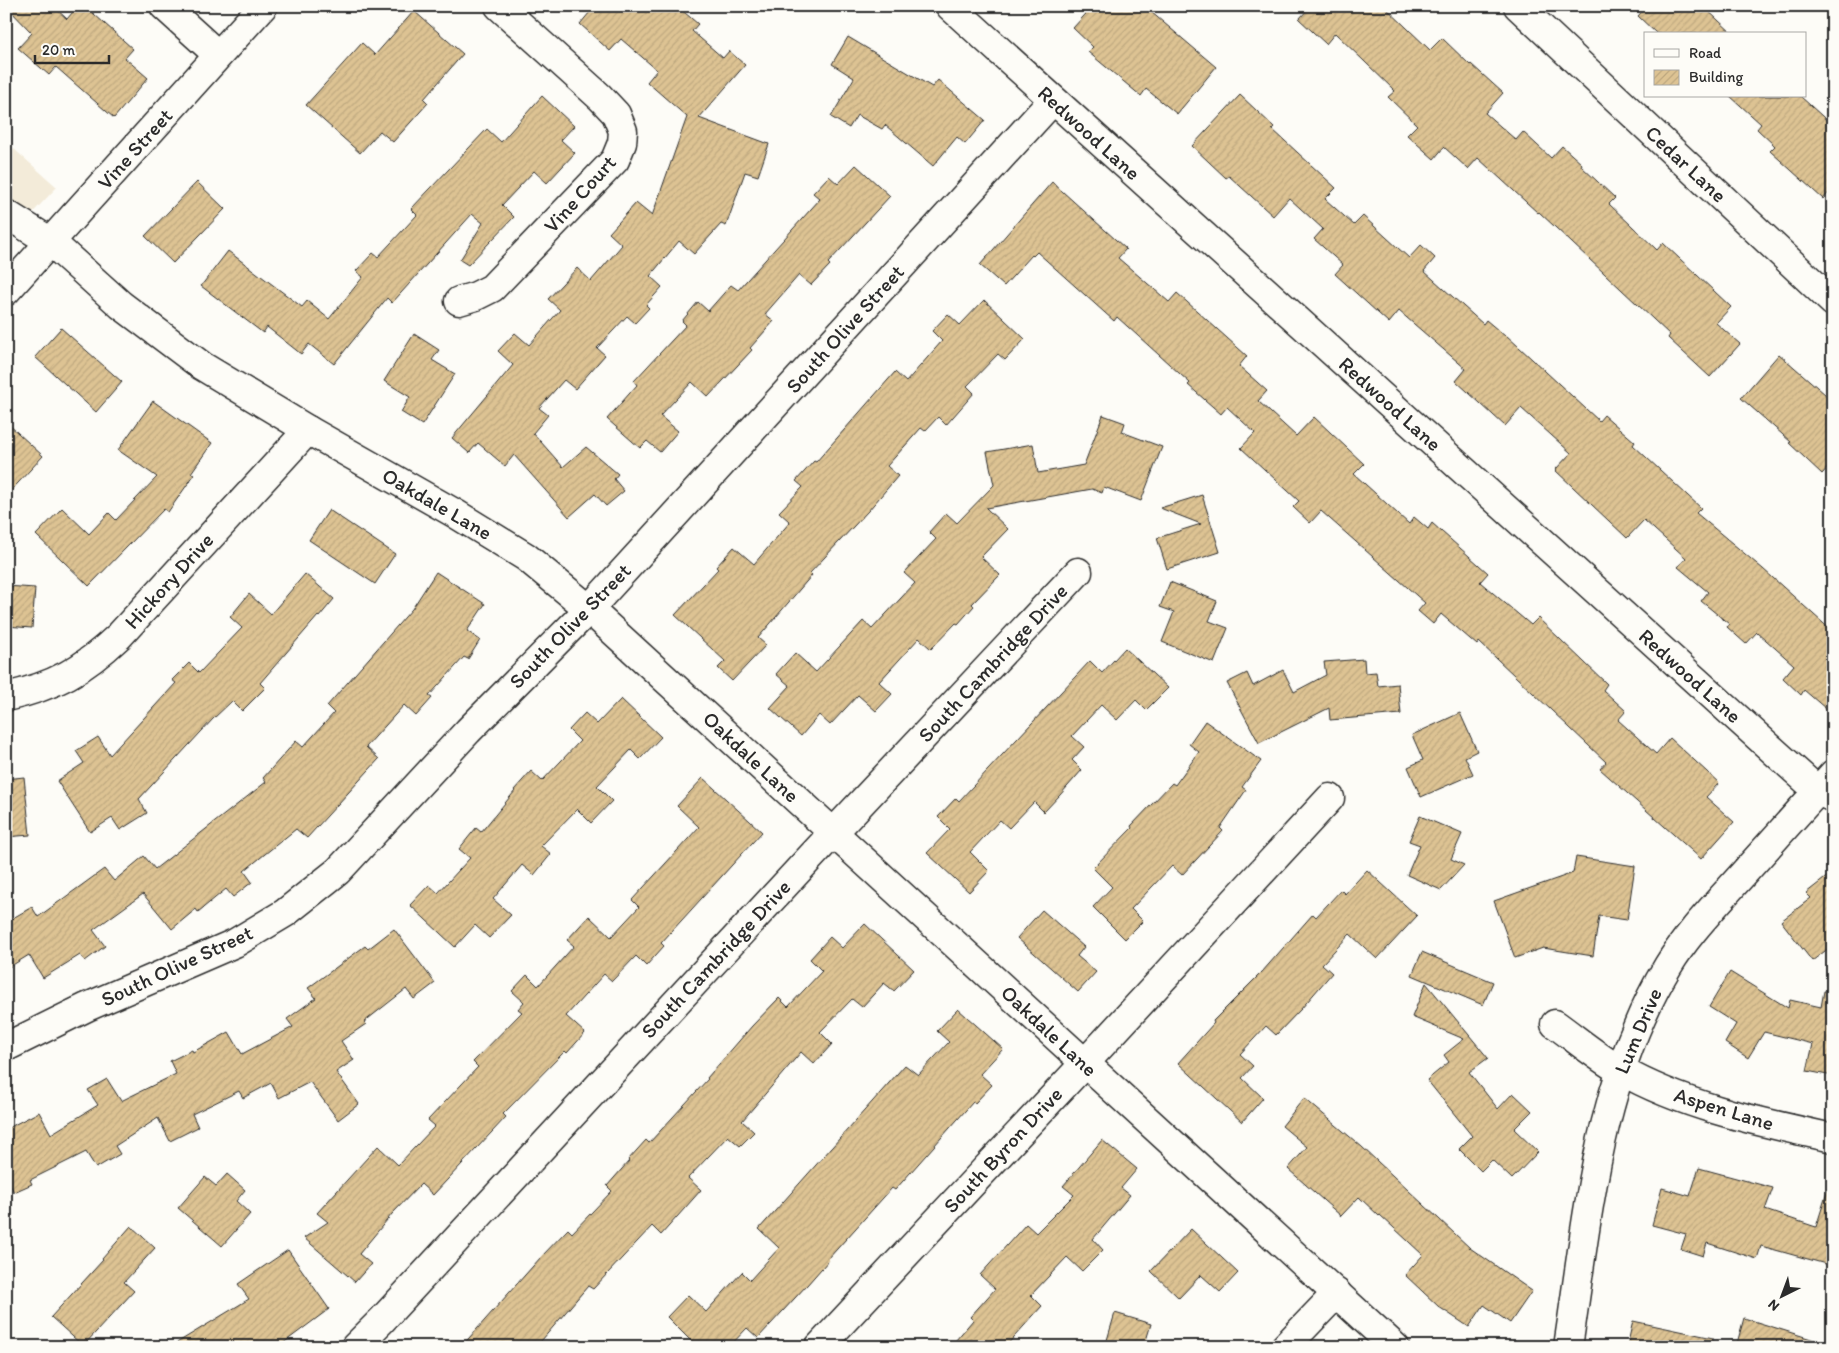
<svg xmlns="http://www.w3.org/2000/svg" width="1839" height="1353" viewBox="0 0 1839 1353" font-family="Itim,sans-serif">
  <style>
    .built { fill: #f3ebd9 }
    .building { fill: url(#building-hatch); stroke: #2b2b2b }
    .lines { fill: none; stroke-linecap: round; stroke-linejoin: round }
    .minor-casing { stroke: #2b2b2b; stroke-width: 31 }
    .minor { stroke: #fdfcf7; stroke-width: 28 }
    .labels { text-anchor: middle; stroke-width: 4; stroke-linejoin: round; paint-order: stroke }
    .street-label { font-size: 21px; fill: #2b2b2b; stroke: #fdfcf7 }
  </style>
  <defs>
    <pattern id="building-hatch" width="6" height="6" patternUnits="userSpaceOnUse" patternTransform="scale(1.25)"><rect width="6" height="6" fill="#ddc393"/><path d="M-1 1l2-2M0 6l6-6M5 7l2-2" fill="none" stroke="#bea87f"/></pattern>
  </defs>
  <rect width="100%" height="100%" fill="#fdfcf7"/>
  <filter id="ink" filterUnits="userSpaceOnUse"><feTurbulence type="fractalNoise" baseFrequency=".02" numOctaves="2"/><feDisplacementMap in="SourceGraphic" scale="10" xChannelSelector="R" yChannelSelector="G"/><feConvolveMatrix kernelMatrix="1 2 1 2 8 2 1 2 1" color-interpolation-filters="sRGB"/></filter>
  <g filter="url(#ink)">
    <polygon class="built" points="6,142 57,187 6,241"/>
    <g class="building">
      <polygon points="6,6 53,6 67,19 78,6 85,6 133,49 125,58 148,78 114,118 56,67 49,75 18,48 32,33"/>
      <polygon points="595,6 677,6 698,24 692,31 723,58 729,51 745,65 699,118 769,144 758,176 745,172 726,226 721,224 694,254 679,241 650,276 662,287 646,305 649,308 635,323 627,316 597,348 605,355 575,389 564,380 539,408 548,415 533,433 563,467 586,447 618,474 614,479 624,491 606,506 595,494 569,517 514,455 505,466 478,443 469,453 452,438 513,365 498,351 515,333 529,345 560,310 548,299 577,268 591,281 622,245 609,233 636,203 652,216 687,117 647,82 657,70 621,39 610,51 580,24"/>
      <polygon points="1093,6 1144,6 1216,67 1177,114 1146,89 1141,96 1088,52 1093,47 1073,28"/>
      <polygon points="1311,6 1384,6 1430,50 1442,38 1470,65 1471,64 1503,93 1485,113 1516,140 1523,132 1551,158 1562,146 1582,164 1581,166 1615,198 1609,204 1657,250 1663,243 1731,307 1716,323 1740,344 1710,377 1668,338 1670,335 1539,212 1538,213 1478,158 1468,169 1444,147 1434,159 1407,135 1417,125 1388,97 1395,91 1335,33 1326,44 1299,19"/>
      <polygon points="1647,6 1703,6 1733,34 1657,34 1638,16"/>
      <polygon points="414,11 463,54 424,99 428,103 393,142 380,131 360,153 306,105 362,43 375,55"/>
      <polygon points="848,37 932,87 938,80 985,120 965,144 957,137 933,166 885,125 882,129 857,115 849,128 831,117 854,78 832,64"/>
      <polygon points="1240,95 1274,127 1272,129 1336,188 1325,199 1354,225 1363,216 1409,258 1421,245 1435,258 1424,271 1483,324 1486,320 1505,336 1506,335 1599,421 1604,415 1635,442 1633,445 1701,508 1696,513 1763,569 1833,632 1833,715 1804,690 1801,695 1783,678 1794,665 1757,632 1746,644 1727,627 1729,624 1701,601 1708,592 1678,567 1686,558 1644,520 1627,538 1555,470 1571,453 1521,408 1505,426 1456,381 1466,369 1399,311 1389,323 1335,274 1343,265 1314,239 1323,229 1289,198 1273,216 1229,176 1226,178 1192,146"/>
      <polygon points="542,96 574,126 561,140 575,153 547,183 534,171 502,205 514,217 468,265 460,260 483,223 472,214 392,303 387,298 334,364 309,344 301,354 267,327 263,333 201,286 228,251 302,307 307,301 329,319 363,277 356,271 373,253 378,257 417,215 411,209 487,129 501,142"/>
      <polygon points="1730,96 1800,96 1833,126 1833,188 1823,199 1770,151 1775,146 1757,129 1761,124"/>
      <polygon points="856,165 890,196 828,263 830,265 811,285 799,275 765,314 774,321 750,348 752,350 708,397 692,382 660,416 678,431 660,452 647,441 640,448 607,419 637,385 634,381 686,325 682,321 698,302 708,311 731,285 738,290 820,199 813,193 829,176 838,184"/>
      <polygon points="197,182 225,209 173,263 145,236"/>
      <polygon points="1052,182 1126,249 1118,258 1169,302 1177,293 1247,356 1239,366 1267,391 1258,401 1296,436 1314,417 1364,464 1354,474 1409,524 1414,517 1428,529 1432,523 1488,573 1480,582 1531,625 1538,618 1607,684 1603,690 1626,711 1618,720 1656,754 1670,738 1719,783 1706,797 1734,822 1701,859 1600,769 1606,762 1479,642 1477,645 1441,614 1433,624 1418,611 1425,603 1321,511 1310,523 1293,507 1299,501 1241,448 1255,433 1227,407 1221,414 1188,385 1190,383 1117,317 1114,321 1037,252 1033,256 1032,255 1004,286 980,265"/>
      <polygon points="984,300 1025,339 1005,360 998,354 967,386 974,393 946,425 938,417 925,431 921,428 887,466 898,476 868,511 810,573 812,575 758,638 766,645 732,681 718,668 725,661 675,615 718,569 716,567 734,547 754,564 790,522 779,512 803,487 796,481 814,461 816,462 895,372 906,382 942,341 932,331 948,314 960,325"/>
      <polygon points="61,328 122,382 96,412 35,357"/>
      <polygon points="414,334 439,350 432,360 455,374 422,425 401,412 410,397 384,381"/>
      <polygon points="1779,354 1833,401 1833,462 1822,474 1789,443 1791,442 1741,398"/>
      <polygon points="153,401 212,443 191,473 194,475 168,512 164,509 89,586 36,535 62,508 89,534 109,513 116,520 157,477 118,450"/>
      <polygon points="1103,415 1125,423 1122,432 1162,447 1141,501 1104,487 1102,493 1092,489 986,508 1008,529 981,557 1000,575 972,604 974,606 958,624 956,623 931,649 919,638 879,682 892,694 876,711 858,695 830,725 819,715 801,736 770,708 790,686 776,674 795,653 816,672 863,621 872,629 915,583 904,573 936,539 929,532 946,513 957,523 994,485 987,452 1033,444 1038,473 1084,465"/>
      <polygon points="6,422 43,456 6,496"/>
      <polygon points="1202,495 1220,552 1167,569 1157,538 1201,524 1160,508"/>
      <polygon points="329,510 395,554 375,584 309,540"/>
      <polygon points="436,572 485,604 467,631 480,640 468,659 464,657 429,696 432,698 416,716 404,705 366,747 379,759 307,838 296,829 244,871 252,882 233,897 226,889 198,912 196,909 172,929 143,894 93,930 105,946 85,961 80,955 43,978 29,955 6,969 6,922 32,907 38,917 104,869 114,881 144,856 155,869 266,782 263,778 296,741 303,747 334,713 327,706 412,609"/>
      <polygon points="305,574 334,599 319,617 318,616 260,683 265,688 242,711 232,701 213,719 139,799 147,813 120,830 112,818 90,832 57,781 84,763 76,751 98,737 110,755 176,683 172,680 189,663 199,673 242,628 230,617 249,594 271,614"/>
      <polygon points="1170,582 1217,601 1209,621 1228,628 1214,663 1162,642 1174,612 1160,607"/>
      <polygon points="6,586 35,588 32,628 6,626"/>
      <polygon points="1125,648 1168,688 1146,710 1136,700 1117,720 1101,705 1072,736 1084,747 1072,760 1082,770 1060,795 1044,812 1034,802 1009,828 1000,820 970,852 989,871 969,892 927,853 950,829 938,817 956,798 959,801 1090,661 1102,673"/>
      <polygon points="1364,659 1365,673 1376,672 1378,686 1398,684 1401,714 1330,720 1329,708 1259,743 1227,683 1247,673 1253,686 1283,670 1294,692 1326,675 1324,662"/>
      <polygon points="621,699 661,737 640,759 631,750 597,786 612,801 591,823 577,809 541,846 551,854 534,875 522,865 493,899 511,915 489,938 475,925 455,947 410,905 429,885 438,893 470,858 459,849 476,828 481,832 515,791 514,790 531,771 542,781 580,741 569,730 585,713 597,724"/>
      <polygon points="1460,713 1477,751 1465,757 1473,774 1421,797 1408,767 1423,760 1412,735"/>
      <polygon points="1205,721 1261,761 1242,787 1246,790 1220,828 1223,831 1182,875 1172,866 1131,909 1143,921 1125,939 1093,907 1112,887 1093,868 1132,828 1131,826 1172,783 1175,785 1199,752 1189,744"/>
      <polygon points="24,777 30,835 6,837 6,779"/>
      <polygon points="703,778 762,832 661,943 664,946 646,966 636,956 612,981 604,974 566,1016 585,1033 567,1053 565,1051 503,1114 506,1117 433,1195 421,1184 392,1214 359,1254 371,1264 355,1282 304,1238 328,1222 317,1213 378,1146 398,1165 435,1126 428,1120 478,1067 473,1062 522,1012 518,1009 524,1002 512,991 527,975 538,986 574,946 567,940 589,916 611,937 639,907 632,900 699,827 677,806"/>
      <polygon points="1420,816 1462,834 1451,859 1464,865 1441,890 1407,875 1420,845 1409,841"/>
      <polygon points="1576,857 1635,866 1627,920 1599,916 1593,956 1543,948 1515,958 1494,901 1573,873"/>
      <polygon points="1367,870 1417,916 1377,959 1350,934 1322,964 1332,973 1301,1009 1276,1035 1266,1026 1240,1054 1253,1066 1242,1078 1263,1098 1242,1122 1178,1063 1214,1023 1213,1021 1262,972 1313,914 1316,917 1341,890 1345,894"/>
      <polygon points="1833,872 1833,945 1812,961 1781,921 1811,898 1806,893"/>
      <polygon points="1042,910 1084,947 1077,956 1096,972 1078,992 1017,938"/>
      <polygon points="865,924 914,970 894,991 884,983 862,1007 852,999 820,1032 832,1044 814,1064 801,1052 742,1121 754,1132 740,1146 728,1136 688,1178 701,1190 661,1235 652,1226 593,1289 588,1286 536,1347 461,1347 541,1257 568,1229 572,1233 612,1191 607,1186 629,1161 628,1160 646,1140 649,1143 708,1079 707,1078 752,1026 779,998 788,1007 822,971 810,959 830,937 842,948"/>
      <polygon points="394,929 435,983 414,999 406,989 364,1022 366,1024 341,1041 354,1060 336,1072 359,1104 338,1120 310,1082 279,1098 271,1083 243,1098 239,1091 192,1114 198,1127 170,1141 158,1118 115,1146 120,1154 96,1168 86,1152 30,1180 32,1184 14,1192 6,1177 6,1129 39,1112 51,1134 98,1105 88,1090 107,1079 121,1101 176,1074 170,1061 192,1050 193,1052 229,1032 242,1054 293,1027 287,1019 316,998 308,988 365,946 368,949"/>
      <polygon points="1422,952 1493,982 1483,1005 1412,975"/>
      <polygon points="1730,972 1788,1008 1790,1000 1821,1007 1824,991 1833,992 1833,1076 1807,1071 1813,1044 1764,1032 1748,1058 1725,1043 1736,1024 1709,1007"/>
      <polygon points="1426,983 1488,1058 1469,1072 1498,1109 1513,1093 1532,1111 1514,1129 1538,1152 1512,1179 1492,1160 1481,1171 1459,1149 1472,1136 1427,1080 1449,1062 1444,1055 1464,1039 1412,1017"/>
      <polygon points="958,1009 1003,1049 980,1074 992,1085 975,1103 973,1102 895,1190 892,1188 828,1259 829,1260 807,1285 758,1338 747,1328 729,1347 697,1347 667,1317 688,1295 706,1312 742,1272 750,1280 779,1248 759,1229 905,1065 918,1075 949,1042 937,1031"/>
      <polygon points="1304,1098 1362,1147 1470,1248 1532,1291 1510,1323 1484,1305 1469,1327 1439,1307 1405,1275 1423,1255 1380,1215 1379,1216 1359,1197 1341,1216 1288,1169 1307,1147 1282,1126"/>
      <polygon points="1102,1140 1137,1169 1121,1188 1130,1195 1093,1239 1103,1250 1082,1271 1067,1257 1031,1295 1042,1306 1005,1347 950,1347 973,1320 970,1317 995,1289 980,1275 1026,1224 1036,1233 1074,1195 1063,1186"/>
      <polygon points="1699,1168 1773,1188 1765,1210 1816,1227 1828,1189 1833,1190 1833,1266 1761,1246 1757,1259 1707,1243 1703,1256 1681,1249 1686,1234 1652,1225 1662,1188 1690,1196"/>
      <polygon points="227,1174 245,1190 236,1201 250,1214 222,1246 178,1208 205,1177 216,1186"/>
      <polygon points="131,1226 155,1248 124,1282 134,1291 83,1346 51,1317 103,1260 102,1259"/>
      <polygon points="1191,1229 1238,1273 1220,1292 1201,1275 1179,1298 1151,1271"/>
      <polygon points="288,1250 329,1309 278,1347 170,1347 249,1299 238,1284"/>
      <polygon points="1115,1313 1151,1324 1144,1347 1105,1347"/>
      <polygon points="1744,1318 1821,1342 1820,1347 1736,1347"/>
      <polygon points="1633,1321 1713,1338 1713,1347 1627,1347"/>
    </g>
    <g class="lines">
      <g class="minor-casing">
        <g id="minor">
          <polyline points="164,6 218,55"/>
          <polyline points="950,6 1818,791 1833,798"/>
          <polyline points="1518,6 1833,302"/>
          <polyline points="6,214 51,242 121,305 202,366 308,430 456,514 526,557 589,609 1395,1347"/>
          <polyline points="6,291 263,6"/>
          <polyline points="459,301 476,296 492,288 615,160 622,143 623,131 616,114 600,97 499,6"/>
          <path d="M6 697C55 686 83 670 119 636L308 430"/>
          <path d="M1555 1024C1576 1039 1597 1057 1620 1070 1685 1107 1760 1122 1833 1138"/>
          <polyline points="6,1047 87,1007 235,943 285,913 338,871 468,731 589,609 1053,100"/>
          <polyline points="355,1347 382,1320 833,833 1078,572"/>
          <polyline points="819,1347 1084,1064 1330,798"/>
          <polyline points="1285,1347 1337,1293"/>
          <path d="M1568 1347C1588 1216 1598 1082 1668 966 1686 936 1711 910 1734 884 1767 847 1800 811 1833 774"/>
        </g>
      </g>
      <use href="#minor" class="minor"/>
    </g>
  </g>
  <g class="labels">
    <g class="street-label">
      <text transform="translate(1089 133) rotate(42)" y="7">Redwood Lane</text>
      <text transform="translate(135 149) rotate(-48)" y="7">Vine Street</text>
      <text transform="translate(1686 164) rotate(43)" y="7">Cedar Lane</text>
      <text transform="translate(580 194) rotate(-48)" y="7">Vine Court</text>
      <text transform="translate(845 329) rotate(-48)" y="7">South Olive Street</text>
      <text transform="translate(1390 404) rotate(42)" y="7">Redwood Lane</text>
      <text transform="translate(437 504) rotate(30)" y="7">Oakdale Lane</text>
      <text transform="translate(169 581) rotate(-48)" y="7">Hickory Drive</text>
      <text transform="translate(570 626) rotate(-46)" y="7">South Olive Street</text>
      <text transform="translate(993 663) rotate(-47)" y="7">South Cambridge Drive</text>
      <text transform="translate(1690 676) rotate(42)" y="7">Redwood Lane</text>
      <text transform="translate(751 757) rotate(43)" y="7">Oakdale Lane</text>
      <text transform="translate(716 959) rotate(-47)" y="7">South Cambridge Drive</text>
      <text transform="translate(177 966) rotate(-25)" y="7">South Olive Street</text>
      <text transform="translate(1049 1031) rotate(43)" y="7">Oakdale Lane</text>
      <text transform="translate(1638 1031) rotate(-67)" y="7">Lum Drive</text>
      <text transform="translate(1724 1109) rotate(17)" y="7">Aspen Lane</text>
      <text transform="translate(1003 1150) rotate(-47)" y="7">South Byron Drive</text>
    </g>
  </g>
  <rect width="1839" height="1353" fill="none" stroke="#fdfcf7" stroke-width="25"/>
  <rect x="12" y="12" width="1814" height="1328" fill="none" stroke="#2b2b2b" stroke-width="2" filter="url(#ink)"/>
  <rect x="1644" y="32" width="162" height="65" fill="#fdfcf7" stroke="#a9a8a5"/>
  <rect x="1654" y="49" width="25" height="8" fill="#fdfcf7" stroke="#a9a8a5"/>
  <text x="1689" y="58" font-size="15" fill="#2b2b2b">Road</text>
  <rect x="1654" y="70" width="25" height="15" fill="url(#building-hatch)" stroke="#a9a8a5"/>
  <text x="1689" y="82" font-size="15" fill="#2b2b2b">Building</text>
  <g transform="translate(1782 1296) rotate(222)" stroke="#fdfcf7" stroke-width="4" paint-order="stroke">
  <path d="M0-4L9 19L0 12L-9 19Z" fill="#2b2b2b"/>
  <text y="-8" font-size="14" font-weight="bold" text-anchor="middle" fill="#2b2b2b">N</text>
  </g>
  <path d="M35 55v8h74v-8" fill="none" stroke="#2b2b2b" stroke-width="2.5"/>
  <text x="42" y="55" font-size="15" fill="#2b2b2b" stroke="#fdfcf7" stroke-width="4" paint-order="stroke">20 m</text>
</svg>
